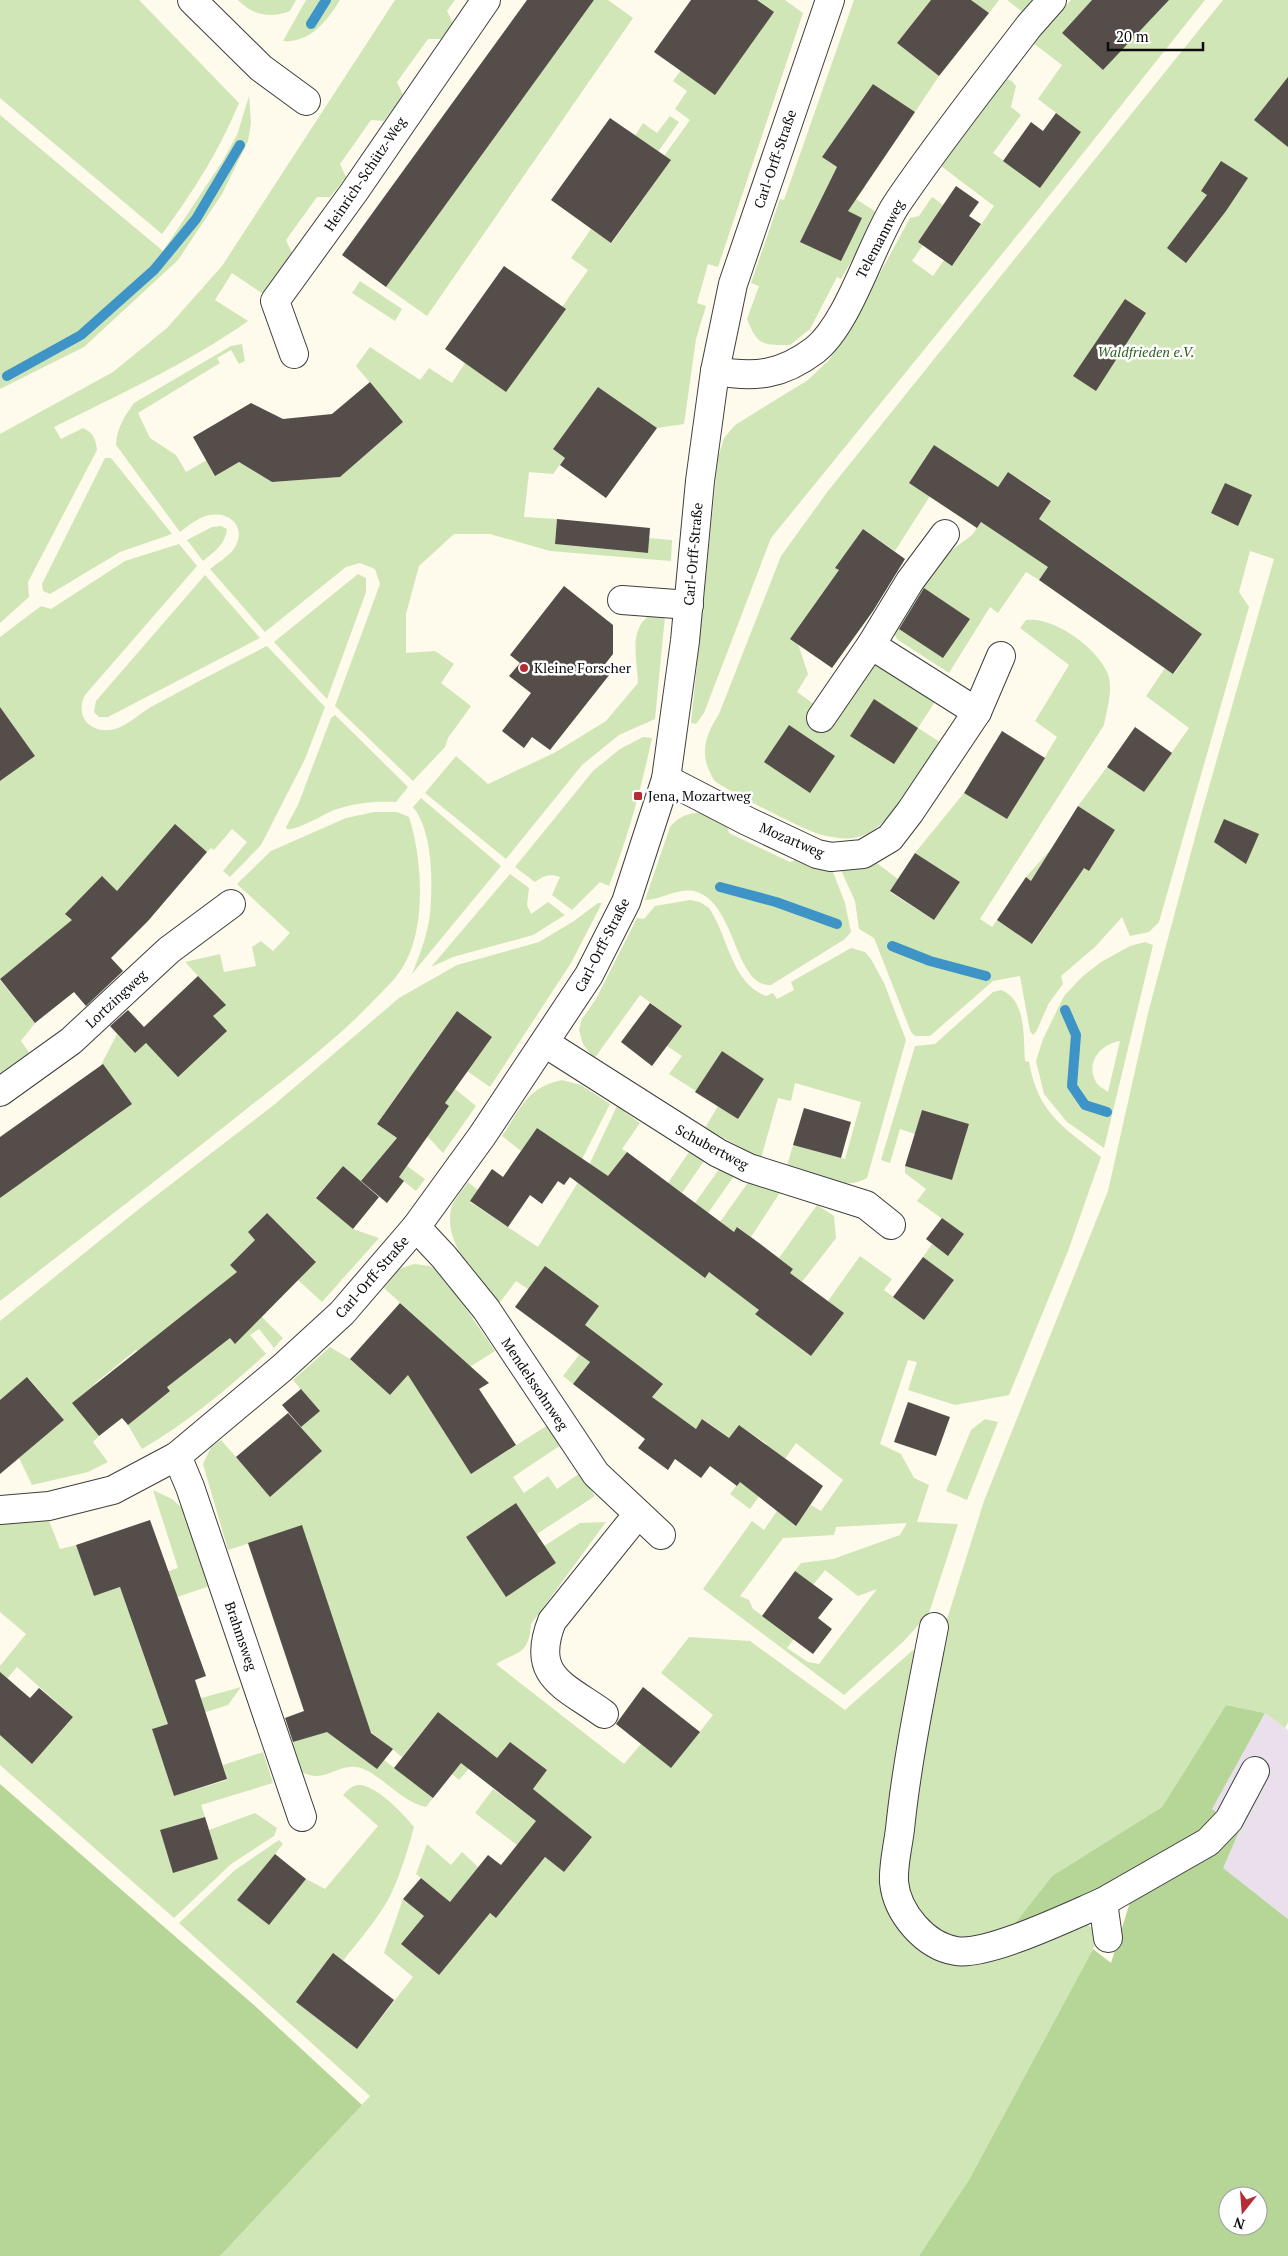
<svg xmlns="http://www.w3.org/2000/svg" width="1288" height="2256" viewBox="0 0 1288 2256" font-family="'PT Serif',serif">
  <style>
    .industrial { fill: #e9e0eb }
    .green { fill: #d1e6b7; fill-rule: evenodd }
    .forest { fill: #b6d698; fill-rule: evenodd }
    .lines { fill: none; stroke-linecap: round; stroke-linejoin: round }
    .stream { stroke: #3e94c6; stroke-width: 10 }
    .building { fill: #544d49 }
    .minor-casing { stroke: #3f3f3f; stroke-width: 30 }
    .minor { stroke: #fff; stroke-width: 28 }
    .poi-dot { fill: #b52b36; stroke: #fff; stroke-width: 2 }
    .labels { text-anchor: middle; stroke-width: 5; stroke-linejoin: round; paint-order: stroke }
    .street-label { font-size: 14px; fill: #0c0c0c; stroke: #fff }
    .park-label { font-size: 14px; font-style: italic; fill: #2f6020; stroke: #fff }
    .poi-label { font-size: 14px; fill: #0c0c0c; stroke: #fff; text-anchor: start }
  </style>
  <rect width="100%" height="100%" fill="#fefaec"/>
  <polygon class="industrial" points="1265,1713 1288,1730 1288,1919 1222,1868 1241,1827 1211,1809"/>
  <g class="green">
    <path d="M0 0H139L239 103C219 151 193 192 162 234L0 98Z"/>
    <path d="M238 0H296L290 11C269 19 253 15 238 0Z"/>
    <path d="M306 0H340C327 21 310 43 283 41Z"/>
    <path d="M395 0H455L447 11 453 23 441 39H428L397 82 403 95 384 121 371 120 340 164 346 177 330 197H317L286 240 292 253 263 294 232 273 215 300 248 321C187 364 120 394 54 427L61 439 83 428C93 432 96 440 97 450L28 582 29 597 0 623V434L113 372 167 328 222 266Z"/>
    <polygon points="594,0 608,0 633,18 427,316 386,287"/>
    <path d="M757 0H785L803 13 718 267 708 264 697 303 706 306 696 339 684 424 657 428 598 387 553 449 565 458 553 474 529 472 524 517 557 519 555 544 648 553 649 538 672 540 671 561 550 551 490 534H454L419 566 406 614V653L435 651 454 664 441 683 471 706 448 738 445 747 413 781 335 706 380 584 375 569 360 563 346 567 265 632 210 569C217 563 229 556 234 549 249 525 226 508 203 517 195 520 187 527 180 532L116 445C116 430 125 415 134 403L231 346 242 344 245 361 239 364 231 350 217 358 220 363 138 413 150 438 176 455 186 472 207 460 239 462 272 482 340 477 403 422 356 366 370 347 420 380 429 368 452 383 465 363 562 307 588 270 571 258 591 229 612 243 670 161 664 156 690 120 675 109 687 91 673 81 681 70Z"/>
    <path d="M854 0H931L897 43 939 76 915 112 873 84 822 157 865 187 856 199 879 214 841 279 837 277 810 329 790 345C762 345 758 346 747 319L759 286 751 283 780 199 784 200Z"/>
    <polygon points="971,0 999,0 989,13"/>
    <polygon points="1007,0 1037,0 1025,14"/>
    <polygon points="1071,0 1092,0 1062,33 1103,70 1160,9 1151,0 1205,0 1037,211 771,538 704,713 696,724 691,723 718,458 724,438 735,425 808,380 829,360 849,330 910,218 919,216 932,197 943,205 918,242 923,245 912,261 933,276 944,260 953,265 994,206 941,166 1007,79 1012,81 1016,86 1011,107 1021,115 993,153 1040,187 1081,132 1038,99 1062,65 1033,43"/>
    <path d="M1223 0H1288V1722L1285 1728 1265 1713 1226 1705 1162 1807 1052 1876 1009 1931 962 1945 933 1932 912 1902 906 1872 938 1648 984 1501 1108 1191 1148 1013 1201 815 1274 559 1250 551 1239 592 1249 607 1159 922 1149 932 1130 936 1122 917 1095 947 1061 976 1063 984 1049 1003 1036 1032 1033 1035 1030 1031 1020 976 993 981 930 1036H915L911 1032 874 938 859 929 855 901 840 868 874 861 898 879 890 892 934 920 960 882 915 853 964 793 1007 819 1057 737 1035 721 1069 665 1020 628 1026 620C1053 616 1096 647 1107 672 1114 688 1107 709 1104 725L980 919 992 927 997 920 1033 944 1061 902 1026 877 1052 848 1089 871 1115 830 1078 806 1107 767 1144 792 1189 728 1146 696 1165 668 1174 674 1202 634 1165 608 1149 629 1112 601 1126 580 1068 539 1039 580 1026 572 998 613 990 607 949 673 898 640 893 633 929 567 972 535 981 522 1020 548 1051 500 1008 472 992 496 982 477 934 445 909 483 930 496 895 551 863 529 836 568 878 597 798 644 808 674 797 692 815 705 806 717 822 729 872 660 938 697 918 728 940 742C922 768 894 823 864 835 851 841 832 838 819 834 808 832 718 786 714 780 699 756 704 737 719 714L781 556 828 491Z"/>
    <polygon points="249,96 251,123 248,141 222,194 178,260 84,347 0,389 0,115 163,251 222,162 237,135"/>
    <polygon points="670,116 679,122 658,152 635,136 643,123 657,133"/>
    <polygon points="360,281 402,309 395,321 352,293"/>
    <polygon points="105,458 111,458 172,534 120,552 50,594 43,591 42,584"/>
    <path d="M221 526 227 529C225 545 214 552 203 561L187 540 212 527Z"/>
    <path d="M179 544 197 566 85 695C74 717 91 735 115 729 128 725 139 714 151 707 189 686 228 666 267 646L325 707 305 759 261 845 230 877 223 871 247 842 232 829 214 850 211 848 207 852 175 825 147 921 102 877 66 913 109 956 67 984 38 948 0 979V781L35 756 0 707V637L41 606 51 609 125 561Z"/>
    <polygon points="358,574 366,578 366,592 327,699 274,642"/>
    <polygon points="205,575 260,638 108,717 99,717 94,712 96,701"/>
    <path d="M666 606 655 719 619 735 582 765 506 859 425 793 456 756 488 784 554 753 606 721 638 683C636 647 626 622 666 606Z"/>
    <path d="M335 715 408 787 396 802C374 801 354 803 334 810 322 815 299 830 287 829L286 827 298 805 331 718Z"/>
    <path d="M643 737 652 738C641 789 628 837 609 886L600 882 572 910 552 895 560 877C550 873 543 876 535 882L515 867 593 771 620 749Z"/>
    <path d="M421 798 501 866 412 974C420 955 427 935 430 915 433 884 433 831 413 807Z"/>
    <path d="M374 812H397L409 817C422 857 426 921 407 959 400 975 387 987 374 1000 338 1038 295 1071 254 1103 170 1170 85 1235 0 1301V1198L52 1160 117 1034 135 1053 146 1043 178 1076 213 1016 225 1005 185 962 220 954 224 972 256 966 252 947 261 941 273 951 290 933 237 884 271 851 346 818Z"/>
    <path d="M707 812 725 820 729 833 790 862 802 858 831 867 845 903 851 932 845 939 771 985C735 987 736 905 697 892 679 886 662 900 645 900L670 827C681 814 691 813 707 812Z"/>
    <polygon points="510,874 529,888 527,905 531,914 548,902 565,915 533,935 453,957 431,967"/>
    <path d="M690 900 700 902 709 908C728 935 731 983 766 996L773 993 777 999 794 990 791 982 851 948 865 952 871 959 884 983 906 1040 867 1178C844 1192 811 1174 787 1166L793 1145 845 1159 861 1102 795 1083 791 1101 778 1098 761 1158 705 1128 718 1106 738 1119 764 1079 722 1051 696 1091 669 1074 682 1056 667 1046 682 1026 640 995 594 1059 583 1044 579 1030 582 1019 596 999 637 918 644 919 655 906Z"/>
    <path d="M598 903H602L571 963 490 1087 467 1071 492 1037 457 1011 421 1061 476 1106 443 1153 427 1136 449 1106 409 1078 377 1124 416 1152 407 1166 425 1179 416 1191 379 1161 361 1182 343 1166 316 1197 353 1229 379 1238 322 1302 298 1280 316 1261 266 1213 248 1232 255 1240 230 1265 272 1306 262 1317 283 1338 274 1348 259 1329 250 1335 266 1354C227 1389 187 1423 142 1449L128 1425 170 1390 136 1350 94 1384 100 1391 78 1409 99 1436 93 1442 108 1462 88 1472 32 1485 19 1458 64 1420 28 1377 0 1400V1321L144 1205 275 1104 399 998 457 965 539 942 574 921Z"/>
    <path d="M1145 942 1153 945 1104 1148 1067 1122 1044 1094 1036 1061 1043 1039 1064 996 1083 976 1101 962 1130 946ZM1120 1041 1108 1092C1104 1089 1098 1086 1096 1082 1085 1062 1101 1044 1120 1041Z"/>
    <polygon points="0,980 35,1023 21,1041 30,1054 0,1075"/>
    <path d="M1001 990C1027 1000 1023 1038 1025 1061L1029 1062C1038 1113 1062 1126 1101 1157L1068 1251 1009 1395 955 1405 908 1390 917 1362 908 1360 880 1444 901 1454 914 1478 929 1485 917 1522 958 1524 929 1613 904 1641 844 1695 703 1589 752 1521 764 1530 777 1511 796 1525 811 1505 821 1511 843 1480 796 1443 750 1509 730 1494 767 1444 739 1425 729 1438 703 1419 696 1429 668 1409 642 1411 662 1384 606 1341 573 1384 563 1376 579 1355 569 1347 599 1306 528 1289 516 1281 497 1306C479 1280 443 1243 451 1209 454 1199 462 1191 468 1182L478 1190 470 1202 538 1247 590 1163 617 1106 640 1123 622 1149 627 1152 594 1195 709 1272 759 1310 755 1314 811 1356 843 1314 828 1301 860 1256 892 1279 884 1290 924 1320 954 1280 923 1257 932 1244 949 1255 964 1234 917 1201 926 1189 905 1173V1166L952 1180 969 1124 922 1110 915 1134 900 1129 890 1163 881 1160 915 1046 935 1044 993 992ZM907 1523 900 1535 833 1559 801 1563 795 1571 813 1585 825 1570 858 1596 877 1589 819 1664 808 1662 787 1648 794 1639 753 1609 749 1600 740 1596 783 1538 834 1535 836 1527Z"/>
    <path d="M562 1080 581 1085 610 1104 582 1159 537 1128 521 1151 502 1136C522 1107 526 1088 562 1080Z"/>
    <polygon points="689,1152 704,1161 682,1193 668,1183"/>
    <polygon points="720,1168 734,1176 708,1213 695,1203"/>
    <polygon points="749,1181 781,1191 751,1237 738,1227 734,1232 720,1222"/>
    <polygon points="817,1205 834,1216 836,1238 802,1282 790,1273 793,1269 779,1258"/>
    <path d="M414 1264 430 1266 443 1275 495 1351 454 1377 471 1474 548 1425 561 1445 513 1477 524 1493 548 1476 557 1489 580 1473 595 1496 537 1534 516 1503 466 1537 506 1596 556 1563 544 1546 580 1523 606 1522 531 1624C529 1655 518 1651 496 1664L624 1764 641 1744 671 1768 713 1715 661 1673 689 1637 750 1641 845 1710 913 1650 920 1658 885 1892 938 1957 1081 1919 1099 1934 1093 1949 970 2178 919 2256H220L370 2096 179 1923 235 1870 279 1840 283 1844 238 1900 269 1925 306 1879 325 1889 378 1826 343 1795C347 1791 352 1785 359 1785 376 1785 404 1814 414 1827 408 1849 401 1873 391 1894 379 1918 359 1940 343 1961L333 1954 296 2002 357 2049 413 1977 384 1953 403 1899 424 1916 401 1944 439 1975 432 1907 442 1895 416 1874 427 1844 451 1865 462 1852 478 1867 460 1890 496 1917 545 1857 564 1872 592 1837 551 1804 517 1845 475 1813 493 1789 519 1808 547 1770 510 1742 485 1774 472 1765 459 1780 452 1774 477 1742 438 1712 402 1757 371 1732 355 1752 377 1769 384 1760 433 1798 426 1807C400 1802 378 1770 356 1767 334 1765 326 1784 301 1772L291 1743 366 1718 302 1526 228 1550 203 1464 211 1447 221 1440 270 1496 322 1451 301 1427 319 1411 293 1380 330 1347 350 1359 390 1395 440 1339 384 1288 399 1269Z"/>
    <polygon points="985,1419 998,1422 967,1500 946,1491 971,1430"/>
    <polygon points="153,1490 172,1499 184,1510 210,1586 168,1600 171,1610 133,1624 157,1693 180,1704 241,1687 228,1705 152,1729 174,1796 227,1780 223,1765 263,1752 273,1783 201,1805 205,1817 160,1830 173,1873 217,1859 209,1830 255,1813 277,1828 274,1836 231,1864 174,1918 0,1765 0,1735 32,1764 73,1717 17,1667 0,1687 0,1666 26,1634 0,1612 0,1524 48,1518 60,1549 76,1545 94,1596 178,1568"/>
  </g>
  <g class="forest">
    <polygon points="1226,1705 1265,1713 1212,1809 1222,1816 1153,1865 1009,1931 1052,1876 1162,1807"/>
    <polygon points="0,1784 255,2006 362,2105 220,2256 0,2256"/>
    <path d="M1234 1824 1241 1827 1223 1868 1288 1919V2256H919L970 2178 1093 1949 1111 1963 1131 1899ZM1228 2196H1258V2226H1228Z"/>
  </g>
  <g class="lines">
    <g class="stream">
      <polyline points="311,24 326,0"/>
      <polyline points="7,376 81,335 154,270 196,219 240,145"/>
      <polyline points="720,887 776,902 837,924"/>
      <polyline points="892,946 930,961 986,976"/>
      <polyline points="1065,1010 1076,1035 1072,1086 1085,1105 1107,1112"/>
    </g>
  </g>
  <g class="building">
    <polygon points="527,0 594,0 386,287 342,255"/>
    <polygon points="691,0 757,0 774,12 715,95 654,52"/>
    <polygon points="931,0 971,0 989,13 939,76 897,43"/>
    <polygon points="1092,0 1169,0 1103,70 1062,33"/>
    <polygon points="1288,77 1288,147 1254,120"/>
    <polygon points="873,84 915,112 848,211 862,218 841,261 800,242 837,167 822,157"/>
    <polygon points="1056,113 1081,132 1040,188 1003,161 1031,122 1043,131"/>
    <polygon points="610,118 671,160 611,243 551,200"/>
    <polygon points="1221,161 1248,178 1226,211 1186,263 1167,248 1207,195 1201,191"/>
    <polygon points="956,186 979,202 969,216 981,224 952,266 918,242"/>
    <polygon points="504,266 566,309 506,392 445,349"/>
    <polygon points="1125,299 1146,313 1096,391 1073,376"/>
    <polygon points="370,382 403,422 340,477 272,482 239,462 215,476 193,437 251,403 283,419 332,414"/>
    <polygon points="598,387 657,428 606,498 560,465 565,458 553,449"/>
    <polygon points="934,445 998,487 1008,472 1051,501 1039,519 1202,634 1173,674 1039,580 1048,567 981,522 977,528 909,483"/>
    <polygon points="1225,483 1252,495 1238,526 1211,513"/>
    <polygon points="557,519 650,528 648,553 555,544"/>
    <polygon points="863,529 905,559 873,611 832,668 790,639 839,570 835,568"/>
    <polygon points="564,586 613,625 613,654 602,668 610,674 550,750 532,737 524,748 502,731 531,693 509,676 520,663 510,655"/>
    <polygon points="924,588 970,619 943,658 899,629"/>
    <polygon points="874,699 918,728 894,764 850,736"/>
    <polygon points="0,707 35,756 0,781"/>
    <polygon points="789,725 835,756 810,793 764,762"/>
    <polygon points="1135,727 1172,753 1144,792 1107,767"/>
    <polygon points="1002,731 1045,758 1007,819 964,793"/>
    <polygon points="1078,806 1115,830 1089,871 1084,868 1032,944 997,920 1026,877 1031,881"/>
    <polygon points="1224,819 1259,834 1246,864 1214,842"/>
    <polygon points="175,824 207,852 148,921 111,958 123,971 86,1006 74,992 35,1023 0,979 72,920 65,914 102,876 117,891"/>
    <polygon points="915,853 960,882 934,920 890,891"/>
    <polygon points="198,976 226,1005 213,1016 227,1031 178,1077 146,1043 135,1053 110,1026 128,1010 144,1027"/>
    <polygon points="650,1003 682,1026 652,1066 621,1042"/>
    <polygon points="457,1011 492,1037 445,1103 449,1106 399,1177 404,1181 387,1203 361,1181 397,1138 377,1124"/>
    <polygon points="722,1051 764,1079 738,1119 695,1092"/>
    <polygon points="103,1064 132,1104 0,1198 0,1137"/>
    <polygon points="804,1108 851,1122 841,1158 793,1145"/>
    <polygon points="922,1110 969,1124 952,1180 905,1166"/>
    <polygon points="537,1128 608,1176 627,1152 734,1232 737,1227 759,1243 793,1269 790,1273 844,1313 811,1356 755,1314 759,1310 709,1272 705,1278 570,1177 564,1185 558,1181 542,1204 530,1195 508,1227 470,1201 492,1169 503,1177"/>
    <polygon points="343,1166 379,1197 353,1229 316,1198"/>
    <polygon points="267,1213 316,1262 235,1344 230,1338 167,1387 170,1391 128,1425 122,1418 99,1436 72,1403 237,1272 230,1265 255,1240 248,1232"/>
    <polygon points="942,1218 964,1234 948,1256 926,1239"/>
    <polygon points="923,1257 954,1280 924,1320 893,1297"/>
    <polygon points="545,1266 599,1306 585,1325 663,1384 652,1397 696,1429 702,1419 729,1438 739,1425 823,1486 796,1526 740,1482 737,1486 710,1466 701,1478 675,1459 668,1470 638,1448 645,1439 573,1384 590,1362 515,1307"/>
    <polygon points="400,1303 489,1383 479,1389 516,1445 471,1474 408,1375 390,1395 350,1359"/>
    <polygon points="27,1377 64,1420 0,1474 0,1400"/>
    <polygon points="301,1389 320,1411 301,1427 282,1405"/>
    <polygon points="908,1402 950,1417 936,1456 894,1442"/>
    <polygon points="288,1413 322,1451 270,1497 236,1457"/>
    <polygon points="516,1503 556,1563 506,1597 466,1537"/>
    <polygon points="150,1520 206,1676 195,1680 227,1779 174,1796 152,1729 168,1724 120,1587 94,1596 76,1545"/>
    <polygon points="302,1525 371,1733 393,1749 377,1769 327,1732 293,1742 285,1718 304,1711 248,1543"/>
    <polygon points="795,1571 833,1599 818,1618 832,1629 813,1654 762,1616"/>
    <polygon points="0,1672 30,1698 39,1688 73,1717 32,1764 0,1735"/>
    <polygon points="643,1687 700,1732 671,1768 616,1724"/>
    <polygon points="438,1712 497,1758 510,1742 547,1770 533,1789 592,1837 564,1872 545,1857 496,1918 490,1913 439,1975 401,1944 424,1916 403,1899 421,1878 450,1902 488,1855 501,1865 536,1821 461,1763 433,1798 394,1768"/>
    <polygon points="205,1817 218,1859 173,1873 160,1830"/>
    <polygon points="275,1854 306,1879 269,1925 237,1900"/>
    <polygon points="333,1953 394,2000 357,2049 296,2002"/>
  </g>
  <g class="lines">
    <g class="minor-casing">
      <g id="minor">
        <polyline points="192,0 261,68 306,101"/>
        <polyline points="294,354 275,301 354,192 486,0"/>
        <path d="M715 371C756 378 782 375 815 350 849 323 871 244 896 205 937 144 984 85 1029 26L1052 0"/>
        <polyline points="945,534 910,581 871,645 977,712"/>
        <polyline points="622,600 689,605"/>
        <polyline points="821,718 871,645"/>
        <polyline points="666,779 747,821 817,854 831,857 863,854 890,838 910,812 977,712 1001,656"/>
        <polyline points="545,1043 718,1153 749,1168 866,1205 891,1225"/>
        <polyline points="0,1092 71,1041 169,950 231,904"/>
        <polyline points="416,1227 444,1257 486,1309 596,1474 661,1535"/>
        <polyline points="177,1456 190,1487 302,1817"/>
        <polyline points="0,1510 49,1506 113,1490 177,1456 282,1368 342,1313 416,1227 482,1136 589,975 626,902 666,779 685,641 700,481 715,371 733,284 830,0"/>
        <path d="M934 1627C921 1694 907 1761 900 1829 898 1846 893 1865 894 1882 897 1913 925 1946 956 1951 988 1956 1070 1916 1103 1902L1108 1938"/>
        <path d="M604 1714C564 1685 530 1677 552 1621L638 1514"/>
        <polyline points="1103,1902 1208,1842 1229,1820 1255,1771"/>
      </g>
    </g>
    <use href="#minor" class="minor"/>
  </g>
  <g class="poi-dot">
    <circle cx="524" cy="668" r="5"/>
    <rect x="633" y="791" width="10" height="10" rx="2.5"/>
  </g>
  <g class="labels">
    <g class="street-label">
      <text transform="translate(775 159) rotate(-71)" y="5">Carl-Orff-Straße</text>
      <text transform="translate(365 174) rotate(-56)" y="5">Heinrich-Schütz-Weg</text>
      <text transform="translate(880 239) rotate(-62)" y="5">Telemannweg</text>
      <text transform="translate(693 554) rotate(-85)" y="5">Carl-Orff-Straße</text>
      <text transform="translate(792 840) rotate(23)" y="5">Mozartweg</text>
      <text transform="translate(602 945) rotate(-63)" y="5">Carl-Orff-Straße</text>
      <text transform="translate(116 999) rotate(-43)" y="5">Lortzingweg</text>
      <text transform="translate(712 1147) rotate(28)" y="5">Schubertweg</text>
      <text transform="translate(372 1277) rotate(-49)" y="5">Carl-Orff-Straße</text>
      <text transform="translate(535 1384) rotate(56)" y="5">Mendelssohnweg</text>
      <text transform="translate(241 1636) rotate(71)" y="5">Brahmsweg</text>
    </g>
    <g class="park-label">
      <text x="1146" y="357">Waldfrieden e.V.</text>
    </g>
    <g class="poi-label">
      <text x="534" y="673">Kleine Forscher</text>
      <text x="648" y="801">Jena, Mozartweg</text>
    </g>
  </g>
  <g transform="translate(1243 2211) rotate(197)"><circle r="24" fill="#ffffff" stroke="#9e9e9e"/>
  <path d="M0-4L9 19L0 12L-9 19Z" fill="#b52b36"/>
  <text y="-8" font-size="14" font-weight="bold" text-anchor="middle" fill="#0c0c0c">N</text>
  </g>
  <path d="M1108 42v8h95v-8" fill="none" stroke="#0c0c0c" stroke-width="2.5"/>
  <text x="1116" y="42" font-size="15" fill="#0c0c0c" stroke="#ffffff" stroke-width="4" paint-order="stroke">20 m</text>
</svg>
